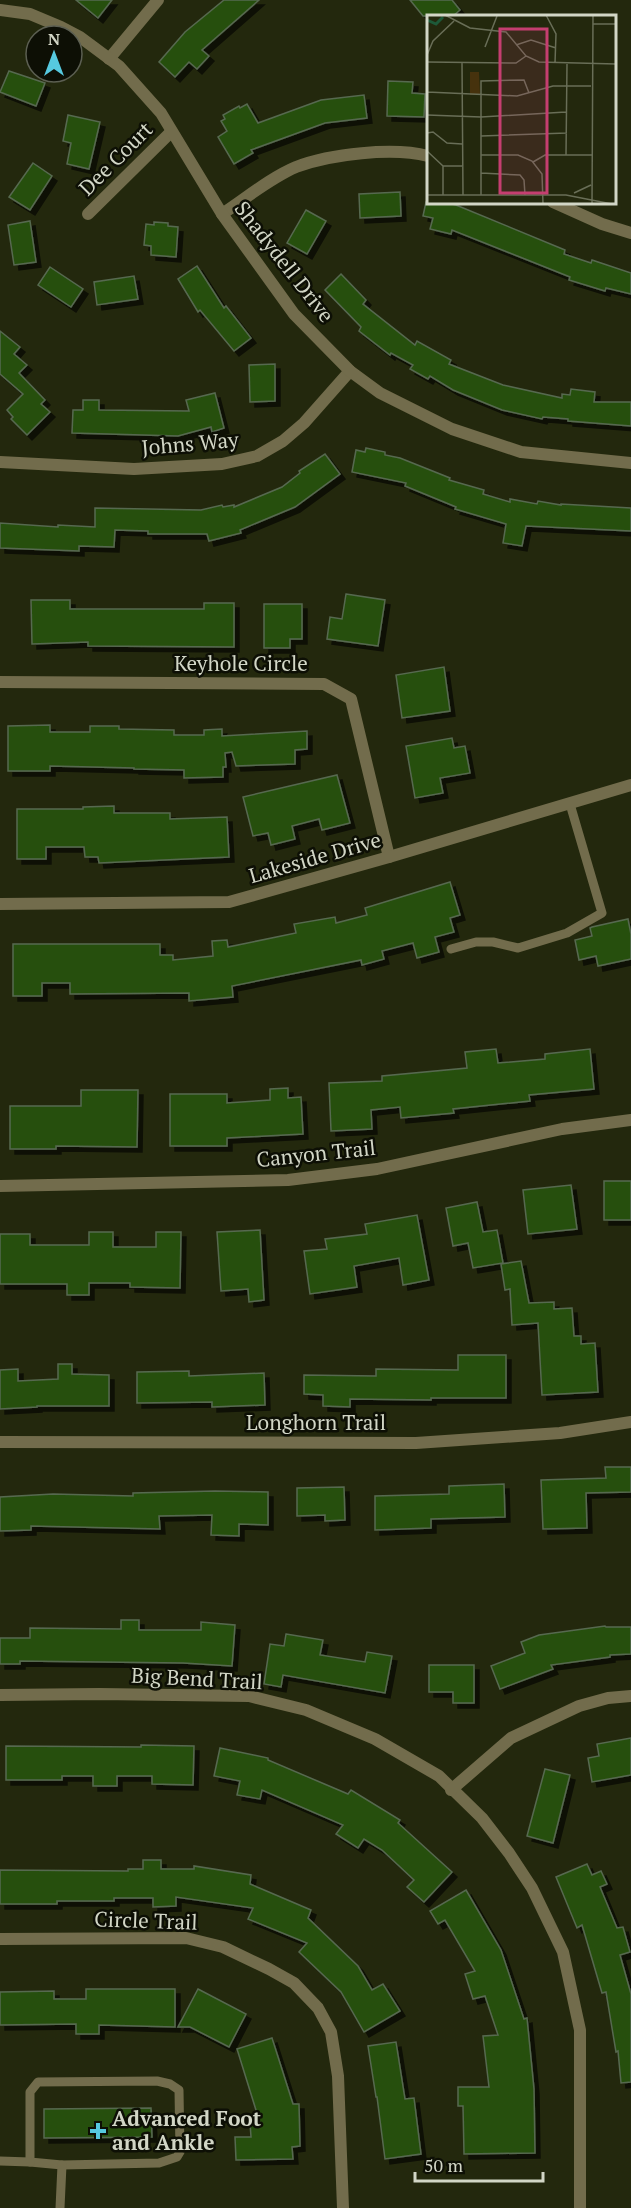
<svg xmlns="http://www.w3.org/2000/svg" width="631" height="2208" viewBox="0 0 631 2208" font-family="'PT Serif',serif">
  <style>
    .building { fill: #26500e; stroke: #576950; stroke-width: 1.5; filter: url(#shadow) }
    .lines { fill: none; stroke-linecap: round; stroke-linejoin: round }
    .service { stroke: #726c4c; stroke-width: 9 }
    .minor { stroke: #726c4c; stroke-width: 12 }
    .tertiary { stroke: #726c4c; stroke-width: 12 }
    .poi-dot { fill: #56c9e0; stroke: #0d0f05; stroke-width: 2 }
    .labels { text-anchor: middle; stroke-width: 5; stroke-linejoin: round; paint-order: stroke }
    .street-label { font-size: 21px; fill: #d2d6c6; stroke: #0d0f05 }
    .poi-label { font-size: 21px; font-weight: bold; fill: #d2d6c6; stroke: #0d0f05; text-anchor: start }
    .inset-river { fill: none; stroke: #1d5938; stroke-width: 3 }
    .inset-road { fill: none; stroke: #696e57; stroke-width: 1.5 }
    .view { fill: #c53e70; fill-opacity: 0.15; stroke: #c53e70; stroke-width: 3 }
    .inset-edge { fill: none; stroke: #d2d6c6; stroke-width: 3 }
  </style>
  <defs>
    <filter id="shadow"><feDropShadow dx="5" dy="5" stdDeviation="0" flood-color="#0009"/></filter>
  </defs>
  <rect width="100%" height="100%" fill="#23280d"/>
  <g class="building">
    <polygon points="76,0 112,0 98,18"/>
    <polygon points="224,0 259,0 202,50 209,56 197,69 189,62 175,77 159,62 185,32"/>
    <polygon points="410,0 452,0 460,10 453,16 423,16"/>
    <polygon points="9,71 45,83 36,106 0,92"/>
    <polygon points="388,81 413,82 412,93 425,94 424,117 387,116"/>
    <polygon points="364,95 367,118 325,123 251,150 253,153 234,164 218,137 227,131 221,121 225,119 223,115 239,106 240,108 247,104 258,123 321,100"/>
    <polygon points="68,115 100,122 89,169 67,164 71,143 63,141"/>
    <polygon points="33,163 52,176 30,210 9,197"/>
    <polygon points="400,192 401,216 360,218 359,194"/>
    <polygon points="426,202 444,202 456,205 565,250 564,254 591,263 592,260 631,273 631,294 606,288 605,291 569,280 570,277 452,230 451,234 430,229 433,218 423,216"/>
    <polygon points="306,210 326,221 307,254 287,243"/>
    <polygon points="30,221 36,262 14,265 8,225"/>
    <polygon points="154,222 168,223 168,226 178,227 176,257 151,255 151,246 144,245 146,224 154,225"/>
    <polygon points="197,266 224,308 226,306 251,338 234,351 200,310 198,312 178,279"/>
    <polygon points="50,267 83,289 71,307 38,285"/>
    <polygon points="341,274 366,300 363,304 415,345 417,341 451,360 449,364 503,385 562,398 562,394 570,395 571,389 595,392 594,402 631,402 631,426 568,421 568,419 543,417 542,419 502,410 453,390 430,376 428,379 410,369 413,365 391,353 390,355 359,331 361,327 325,290"/>
    <polygon points="134,276 138,299 97,305 94,282"/>
    <polygon points="0,331 20,347 14,354 27,365 19,373 45,400 41,404 50,412 27,435 11,419 13,417 7,410 23,394 0,374"/>
    <polygon points="275,364 275,401 250,402 249,365"/>
    <polygon points="215,393 224,428 212,432 211,427 178,436 72,433 73,410 83,410 83,400 99,400 99,410 189,411 186,400"/>
    <polygon points="366,448 385,452 385,455 400,458 450,478 449,480 484,490 483,494 510,502 510,499 537,504 538,501 561,505 561,504 631,508 631,531 526,526 522,546 503,543 506,524 455,509 456,507 405,486 406,483 352,472 356,450 365,452"/>
    <polygon points="325,454 340,474 295,507 240,530 241,533 209,541 207,534 148,534 148,531 115,530 114,547 79,546 79,551 0,548 0,523 58,527 58,525 95,527 95,508 201,510 222,505 223,507 234,505 234,507 282,487 300,473 299,471"/>
    <polygon points="346,594 385,600 378,646 327,639 330,617 342,619"/>
    <polygon points="31,600 70,600 70,609 204,609 204,603 234,603 234,647 88,646 88,642 32,644"/>
    <polygon points="264,604 302,604 302,639 290,639 290,648 264,648"/>
    <polygon points="444,667 450,711 402,718 396,675"/>
    <polygon points="50,725 50,732 90,732 90,726 119,726 119,729 174,730 174,735 204,735 204,730 222,729 222,736 307,731 307,749 295,750 295,764 236,766 232,752 225,753 226,767 223,767 223,777 184,778 184,770 134,769 134,768 50,766 50,771 8,771 8,726"/>
    <polygon points="452,738 454,748 465,746 470,773 440,778 443,793 415,798 406,746"/>
    <polygon points="337,775 350,823 322,830 319,819 292,826 295,839 271,845 268,833 253,836 243,797"/>
    <polygon points="114,806 114,813 170,813 170,819 227,817 229,857 99,863 98,857 85,857 84,847 46,847 46,859 17,859 17,809 83,809 83,807"/>
    <polygon points="450,882 460,915 450,918 454,932 435,937 439,952 417,958 413,943 382,951 384,959 362,965 361,960 232,986 233,997 189,1001 189,993 70,994 70,983 42,983 42,996 13,996 13,944 160,944 160,955 173,955 173,960 213,956 212,941 227,940 228,947 296,933 294,924 335,917 336,923 367,915 365,908"/>
    <polygon points="628,919 631,934 631,959 598,966 596,956 579,960 575,940 592,936 590,928 592,927"/>
    <polygon points="496,1049 498,1063 545,1059 545,1054 590,1049 594,1089 529,1095 530,1101 453,1109 454,1113 401,1118 400,1107 371,1110 372,1129 331,1131 329,1083 382,1081 382,1076 467,1068 465,1052"/>
    <polygon points="288,1088 288,1098 301,1097 303,1134 227,1138 227,1146 170,1146 170,1094 227,1094 227,1103 270,1100 270,1089"/>
    <polygon points="81,1090 138,1090 137,1147 56,1146 56,1149 10,1149 10,1106 81,1106"/>
    <rect x="604" y="1181" width="27" height="39"/>
    <polygon points="571,1185 577,1229 528,1234 523,1190"/>
    <polygon points="477,1202 483,1232 497,1230 503,1263 473,1268 468,1243 453,1246 446,1208"/>
    <polygon points="417,1215 429,1280 403,1285 399,1258 354,1266 357,1287 310,1294 304,1251 327,1249 325,1239 367,1234 365,1224"/>
    <polygon points="260,1230 264,1300 249,1302 248,1289 221,1291 217,1232"/>
    <polygon points="89,1232 113,1232 113,1247 156,1247 156,1232 181,1232 180,1288 130,1287 130,1283 89,1283 89,1295 67,1295 67,1284 0,1284 0,1234 30,1234 30,1245 89,1245"/>
    <polygon points="521,1261 529,1303 554,1302 554,1309 572,1308 574,1336 581,1336 581,1344 595,1343 598,1392 542,1395 538,1323 512,1325 510,1289 505,1290 501,1264"/>
    <polygon points="458,1355 506,1355 506,1398 431,1398 431,1400 350,1399 350,1407 323,1406 323,1395 304,1394 304,1375 376,1376 376,1369 458,1370"/>
    <polygon points="58,1364 72,1364 72,1374 109,1375 109,1406 37,1406 37,1407 0,1409 0,1370 18,1369 18,1381 58,1379"/>
    <polygon points="189,1371 189,1376 264,1373 265,1405 212,1407 212,1402 137,1403 137,1372"/>
    <polygon points="605,1467 631,1467 631,1492 586,1493 587,1528 543,1529 541,1480 606,1478"/>
    <polygon points="504,1484 505,1517 431,1519 431,1528 375,1530 375,1496 449,1494 449,1486"/>
    <polygon points="344,1487 345,1520 325,1521 325,1515 297,1516 297,1488"/>
    <polygon points="215,1491 268,1492 268,1525 239,1524 239,1536 211,1535 212,1515 159,1516 160,1529 31,1526 31,1530 0,1531 0,1497 53,1494 133,1496 133,1493"/>
    <polygon points="121,1620 139,1620 139,1630 201,1630 201,1622 235,1625 232,1666 183,1663 20,1661 20,1664 0,1664 0,1638 30,1638 30,1628 121,1629"/>
    <polygon points="605,1626 606,1627 631,1627 631,1654 610,1655 610,1657 551,1665 553,1669 500,1689 491,1666 525,1653 521,1642 539,1635"/>
    <polygon points="286,1634 323,1640 320,1655 365,1662 367,1652 392,1656 385,1693 283,1675 281,1687 264,1684 270,1644 284,1646"/>
    <polygon points="429,1665 474,1665 474,1703 453,1703 453,1692 429,1692"/>
    <polygon points="631,1738 631,1775 592,1782 588,1758 599,1756 597,1744"/>
    <polygon points="141,1745 194,1746 193,1785 152,1784 152,1776 117,1776 117,1786 93,1786 93,1776 62,1776 62,1780 6,1780 6,1746 141,1747"/>
    <polygon points="220,1748 268,1758 268,1760 348,1794 351,1790 400,1820 398,1823 452,1872 424,1902 407,1887 414,1880 382,1850 364,1839 358,1848 336,1834 343,1825 262,1790 260,1799 237,1795 240,1781 214,1776"/>
    <polygon points="545,1769 570,1775 553,1843 527,1836"/>
    <polygon points="143,1860 161,1860 161,1869 194,1869 194,1866 251,1875 250,1884 311,1910 308,1918 358,1966 372,1990 383,1984 400,2011 364,2032 341,1992 299,1952 307,1943 248,1919 253,1908 176,1897 176,1906 153,1907 153,1898 114,1898 114,1901 57,1901 57,1904 0,1904 0,1870 128,1871 128,1869 143,1869"/>
    <polygon points="587,1864 592,1875 601,1871 607,1884 600,1887 617,1928 623,1927 630,1952 620,1955 631,1994 631,2082 621,2083 618,2051 616,2052 606,1992 602,1993 582,1925 577,1928 556,1877"/>
    <polygon points="466,1890 501,1950 524,2019 527,2018 534,2089 535,2153 464,2154 463,2106 458,2106 458,2087 489,2087 483,2036 498,2035 485,1996 473,1999 465,1974 475,1971 445,1920 438,1924 430,1911"/>
    <polygon points="86,1989 175,1989 175,2027 99,2025 99,2034 76,2034 76,2024 0,2025 0,1992 54,1991 54,1999 86,1999"/>
    <polygon points="198,1989 246,2014 229,2047 190,2027 178,2027"/>
    <polygon points="272,2038 293,2104 299,2104 300,2146 292,2147 293,2159 236,2160 235,2137 251,2137 250,2123 260,2123 237,2049"/>
    <polygon points="396,2042 405,2099 414,2098 421,2154 385,2159 377,2097 376,2097 368,2046"/>
    <polygon points="151,2108 152,2137 44,2138 44,2109"/>
  </g>
  <g class="lines">
    <g class="service">
      <polyline points="451,949 476,942 493,942 518,948 567,933 602,913 570,804"/>
      <polygon points="157,2081 170,2084 179,2090 180,2152 177,2157 159,2163 62,2165 30,2162 30,2092 38,2082"/>
      <polyline points="0,2161 30,2162"/>
      <polyline points="60,2208 62,2165"/>
    </g>
    <g class="minor">
      <polyline points="109,59 158,0"/>
      <polyline points="553,202 602,224 631,233"/>
      <polyline points="88,214 171,132"/>
      <path d="M222 214C245 199 270 178 296 167 330 154 393 147 428 156"/>
      <polyline points="0,462 134,469 222,464 257,456 283,441 304,423 350,371"/>
      <polyline points="0,682 324,684 351,699 389,857"/>
      <polyline points="0,904 229,902 389,857 631,785"/>
      <polyline points="0,1186 288,1180 377,1169 562,1129 631,1120"/>
      <polyline points="0,1442 416,1443 560,1433 631,1422"/>
      <polyline points="0,1695 99,1694 249,1696 306,1710 375,1739 439,1776 482,1818 509,1853 532,1888 563,1952 580,2030 580,2208"/>
      <polyline points="451,1790 511,1738 579,1706 608,1698 631,1696"/>
      <polyline points="0,1939 186,1938 223,1947 269,1969 294,1983 318,2008 331,2032 338,2076 343,2208"/>
    </g>
    <polyline class="tertiary" points="0,10 30,14 61,27 80,37 119,66 161,113 222,214 294,314 350,371 380,393 452,429 521,452 631,463"/>
  </g>
  <path class="poi-dot" d="M95 2122h6v6h6v6h-6v6h-6v-6h-6v-6h6z"/>
  <g class="labels">
    <g class="street-label">
      <text transform="translate(116 159) rotate(-45)" y="7">Dee Court</text>
      <text transform="translate(284 262) rotate(52)" y="7">Shadydell Drive</text>
      <text transform="translate(190 444) rotate(-5)" y="7">Johns Way</text>
      <text x="241" y="671">Keyhole Circle</text>
      <text transform="translate(315 858) rotate(-16)" y="7">Lakeside Drive</text>
      <text transform="translate(316 1154) rotate(-6)" y="7">Canyon Trail</text>
      <text x="316" y="1430">Longhorn Trail</text>
      <text transform="translate(197 1679) rotate(3)" y="7">Big Bend Trail</text>
      <text transform="translate(146 1921) rotate(2)" y="7">Circle Trail</text>
    </g>
    <g class="poi-label">
      <text x="112" y="2126">Advanced Foot<tspan x="112" dy="24">and Ankle</tspan></text>
    </g>
  </g>
  <g transform="translate(427 15)">
    <rect width="189" height="189" fill="#23280d"/>
    <path d="M43 57H52L53 80H43Z" fill="#46320d"/>
    <path class="inset-river" d="M0 5 9 9 16 2"/>
    <path class="inset-road" d="M18 0 43 13 79 17 99 41 112 47 189 49M119 0 129 19 128 48M166 9H189M89 30 104 25 129 33M58 32 70 1M0 40 6 26 27 6M0 47 89 48 99 41M35 48 36 180M0 49V78M0 77 90 81 126 71H164M0 100 54 102 139 97M0 118 6 117 20 128 35 129M54 121 140 118M0 136 16 151M54 140H91L105 146 115 159 116 189M139 140 140 49M106 147 118 140H165M16 151H35M54 158 93 160 97 165 98 180M147 178 164 170M0 180H139L185 189M16 180V151M54 180V66L97 65 102 78M165 189 166 0"/>
    <path class="view" d="M73 14H120V178H73Z"/>
    <rect width="189" height="189" class="inset-edge"/>
  </g>
  <g transform="translate(54 54)"><circle r="28" fill="#0d0f05" stroke="#5c5f52" stroke-width="1.5"/>
  <path d="M0-4.5L10 22L0 15L-10 22Z" fill="#56c9e0"/>
  <text y="-9" font-size="16" font-weight="bold" text-anchor="middle" fill="#d2d6c6">N</text>
  </g>
  <path d="M415 2172v9h128v-9" fill="none" stroke="#d2d6c6" stroke-width="3"/>
  <text x="424" y="2172" font-size="18" fill="#d2d6c6" stroke="#0d0f05" stroke-width="4.5" paint-order="stroke">50 m</text>
</svg>
